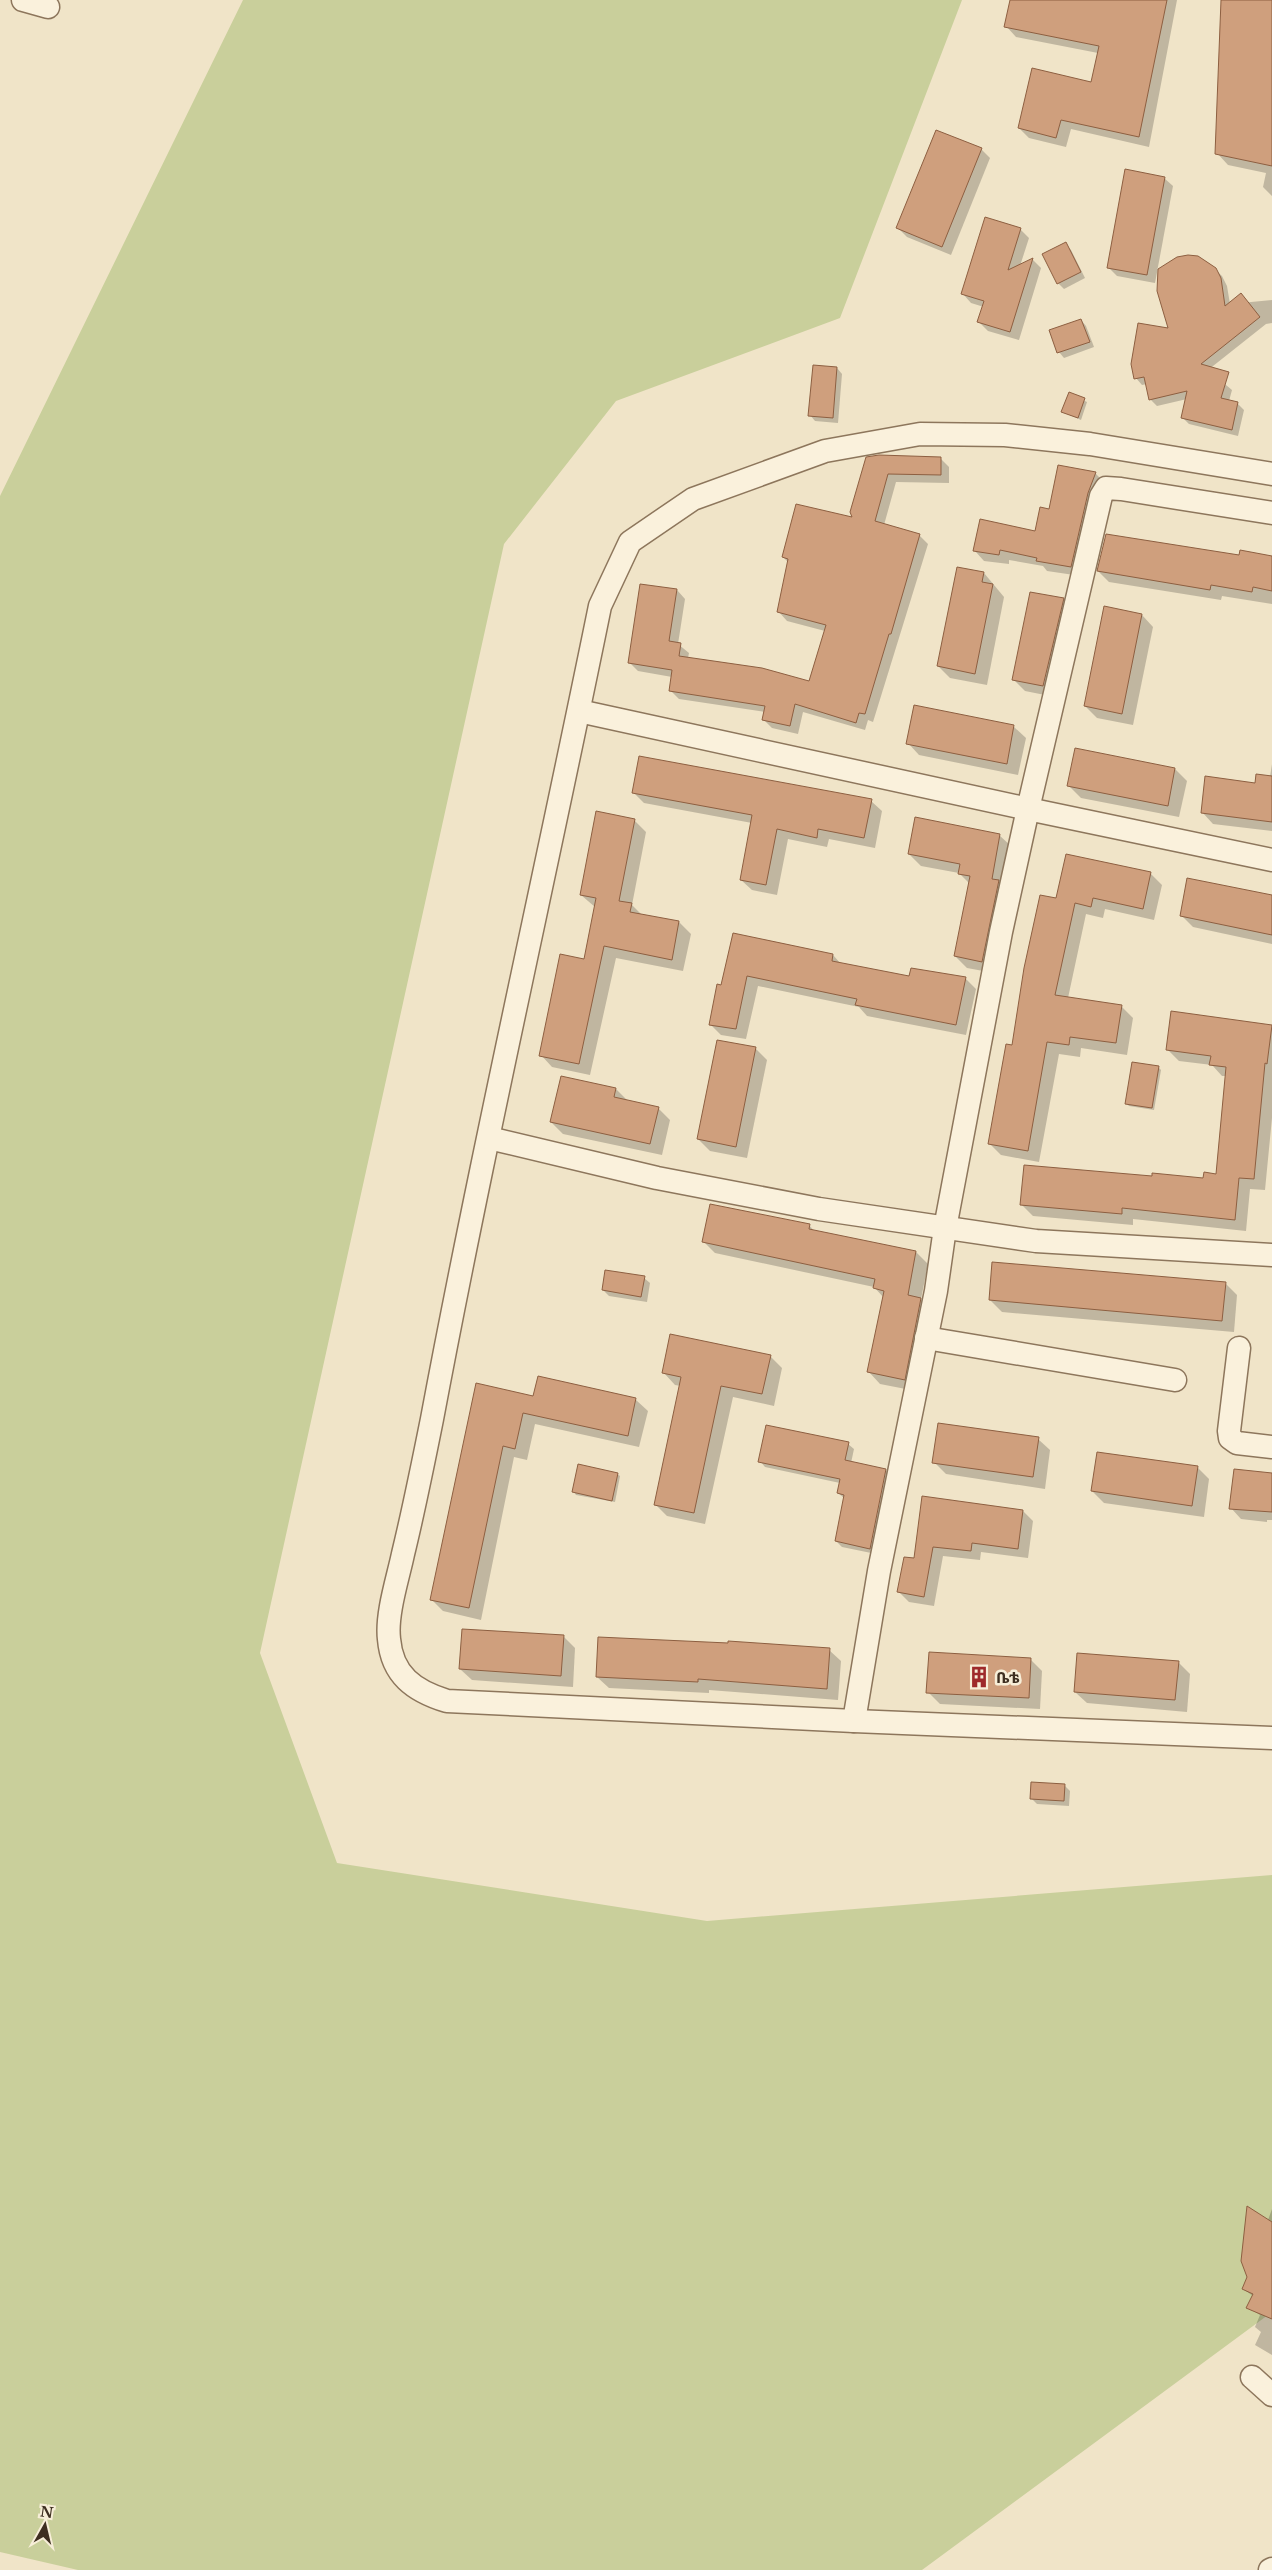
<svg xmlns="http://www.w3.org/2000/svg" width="1272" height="2570" viewBox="0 0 1272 2570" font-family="'Libre Baskerville','Noto Sans Ethiopic',serif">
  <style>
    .green { fill: #c9cf9b }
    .shadow { fill: #0003 }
    .building { fill: #cf9f7d; stroke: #8d5f41 }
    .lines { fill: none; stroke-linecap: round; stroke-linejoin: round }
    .minor-casing { stroke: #8d765c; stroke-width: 25 }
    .minor { stroke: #faf1dc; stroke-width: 22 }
    .labels { text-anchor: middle; stroke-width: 5; stroke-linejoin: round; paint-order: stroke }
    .poi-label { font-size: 16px; font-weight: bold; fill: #3d2e20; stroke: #f7eed8; text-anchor: start }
  </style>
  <rect width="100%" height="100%" fill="#f0e4c8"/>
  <polygon class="green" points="243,0 962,0 840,318 616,401 504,544 260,1653 337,1863 707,1921 1272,1875 1272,2312 922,2570 78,2570 0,2552 0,496"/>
  <g class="shadow">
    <polygon points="1011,0 1177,0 1149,147 1071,129 1066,147 1029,138 1019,128 1092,84 1098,53 1016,37 1006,26"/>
    <polygon points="1223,0 1272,0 1272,196 1263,187 1266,173 1228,165 1217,153"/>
    <polygon points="981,149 990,158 951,255 907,237 898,228"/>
    <polygon points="1164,178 1173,186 1155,283 1117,276 1108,267"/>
    <polygon points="1020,229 1029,238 1020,266 1033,260 1041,268 1019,340 988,331 979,322 984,307 971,303 963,294"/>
    <polygon points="1065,244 1071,250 1085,278 1064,289 1058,283"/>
    <polygon points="1198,257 1207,262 1222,276 1227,286 1230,304 1272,300 1272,323 1266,324 1208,370 1232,390 1229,401 1237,403 1244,410 1238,436 1189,424 1182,417 1187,399 1157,406 1150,399 1147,384 1142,385 1136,378 1169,329"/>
    <polygon points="1081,320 1086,326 1094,347 1064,358 1059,352 1051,331"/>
    <polygon points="837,368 842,374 838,423 815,421 810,415"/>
    <polygon points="1069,394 1087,402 1081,420 1063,412"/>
    <polygon points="867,458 941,459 949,467 949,483 896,482 884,525 919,535 928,544 873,722 868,720 865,730 803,712 798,734 772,728 763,719 765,712 679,699 670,690 672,677 638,671 629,662 677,590 685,599 678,644 689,653 688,658 809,683 825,631 787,621 779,612 789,563 783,557 853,519"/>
    <polygon points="1059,466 1096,474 1105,483 1081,576 1047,571 1043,566 1009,560 1009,564 984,561 975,551 1036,532 1050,510"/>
    <polygon points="1240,556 1272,557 1272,604 1222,596 1221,600 1109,582 1098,571"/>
    <polygon points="984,573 1004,597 987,685 950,678 938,666"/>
    <polygon points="1063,600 1075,611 1055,697 1025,691 1014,680"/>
    <polygon points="1142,615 1153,627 1133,725 1097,718 1085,706"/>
    <polygon points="915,707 1014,727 1026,738 1018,775 919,755 908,743"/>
    <polygon points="1272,764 1272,831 1213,824 1202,812 1270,777"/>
    <polygon points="1175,769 1187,781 1179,817 1081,798 1069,786"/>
    <polygon points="634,793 871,801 882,811 875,848 829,839 827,847 788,839 777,895 752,890 741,880 752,823 644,803"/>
    <polygon points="634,820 646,832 632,905 642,915 679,922 691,934 683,971 616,958 590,1075 552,1067 541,1055 585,960 595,907 581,895"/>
    <polygon points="999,835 1011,846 994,973 967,968 955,956 969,883 959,873 921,866 909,854"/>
    <polygon points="1150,873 1162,885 1154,920 1105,909 1103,918 1086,914 1068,998 1121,1006 1133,1018 1127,1055 1081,1048 1080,1057 1059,1054 1039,1162 1001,1155 989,1143 1013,1046 1057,900"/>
    <polygon points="1272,896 1272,944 1193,927 1181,915"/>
    <polygon points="734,934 833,955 841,964 910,978 965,978 976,989 966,1035 867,1016 859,1007 758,986 746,1039 721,1035 711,1025 722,986"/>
    <polygon points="1172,1013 1272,1026 1272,1118 1265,1190 1250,1189 1246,1231 1133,1219 1133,1225 1033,1216 1021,1204 1153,1177 1204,1179 1217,1175 1227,1076 1222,1076 1212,1065 1179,1061 1167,1049"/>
    <polygon points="755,1048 767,1060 747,1158 710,1151 698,1139"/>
    <polygon points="1158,1067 1161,1070 1154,1110 1129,1106 1126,1103"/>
    <polygon points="616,1089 628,1101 658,1108 670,1120 662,1155 563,1134 551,1122"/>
    <polygon points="809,1225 815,1232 916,1252 928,1264 921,1299 932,1311 916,1391 880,1384 869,1372 884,1298 874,1287 715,1253 703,1241"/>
    <polygon points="644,1278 650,1283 647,1302 609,1296 603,1290"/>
    <polygon points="1225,1283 1237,1295 1234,1332 1002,1312 990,1300"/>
    <polygon points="770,1356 782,1368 774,1406 733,1397 705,1524 667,1516 655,1504 681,1386 675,1385 664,1373"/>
    <polygon points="539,1378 636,1400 648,1411 639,1447 535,1424 527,1460 514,1457 481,1620 443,1611 432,1600 477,1385 534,1398"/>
    <polygon points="1038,1439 1050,1450 1045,1489 946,1474 934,1462"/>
    <polygon points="848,1444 854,1449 851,1463 886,1470 891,1476 876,1554 842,1547 836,1541 844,1498 838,1493 840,1483 765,1467 760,1461"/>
    <polygon points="1197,1467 1209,1479 1204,1517 1104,1503 1092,1491"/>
    <polygon points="617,1474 620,1476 615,1502 576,1495 574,1492"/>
    <polygon points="1272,1475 1272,1520 1267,1520 1267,1522 1241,1519 1231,1508"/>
    <polygon points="923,1497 1023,1511 1033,1521 1028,1558 981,1552 980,1560 943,1556 934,1606 909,1602 899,1592 915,1560"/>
    <polygon points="563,1636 575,1648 573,1687 472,1680 460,1669"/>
    <polygon points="829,1650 841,1661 838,1700 709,1690 709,1693 609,1688 597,1677"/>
    <polygon points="1030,1659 1042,1671 1040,1709 940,1704 928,1692"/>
    <polygon points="1178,1662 1190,1674 1187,1712 1087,1703 1075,1692"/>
    <polygon points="1064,1785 1070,1791 1069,1806 1037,1804 1031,1798"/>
    <polygon points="1272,2209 1272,2355 1255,2345 1261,2332 1255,2327 1260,2315 1248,2307 1253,2296 1243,2289"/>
  </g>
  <g class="building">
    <polygon points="1010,0 1167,0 1139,137 1061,120 1056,138 1018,128 1032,68 1091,82 1099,46 1004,27"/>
    <polygon points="1221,0 1272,0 1272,166 1215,154"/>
    <polygon points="936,130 982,148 942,247 896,228"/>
    <polygon points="1125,169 1165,177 1147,275 1107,268"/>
    <polygon points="985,217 1021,228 1008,270 1033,258 1010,332 977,322 984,301 961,294"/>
    <polygon points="1066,242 1081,272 1057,284 1042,254"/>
    <polygon points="1188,255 1198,256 1216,268 1221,278 1225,306 1241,293 1260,317 1201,364 1229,372 1221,398 1238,402 1232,430 1181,418 1187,391 1149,400 1144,377 1134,379 1131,364 1138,323 1168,328 1157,291 1158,269 1177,257"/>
    <polygon points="1081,319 1090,342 1057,353 1049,330"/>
    <polygon points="813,365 837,367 833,418 808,416"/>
    <polygon points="1069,392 1085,398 1078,418 1061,412"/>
    <polygon points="879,455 941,457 941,475 888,474 875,521 920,534 891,634 889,634 865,714 859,713 856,723 795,704 790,726 762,720 765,706 669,691 672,670 628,663 640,584 677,589 669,641 681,643 679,656 762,668 809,681 826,625 777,612 788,559 782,557 796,504 852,517 850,512 866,457"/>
    <polygon points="1058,465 1096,472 1088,493 1071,567 1036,561 1037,558 1000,550 999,555 973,551 980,519 1035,531 1040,507 1049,509"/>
    <polygon points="1106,534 1239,555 1240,550 1272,556 1272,591 1253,587 1252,592 1211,585 1210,590 1097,571"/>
    <polygon points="957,567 984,572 982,582 993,584 975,674 937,666"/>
    <polygon points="1030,592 1064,598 1043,686 1012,680"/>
    <polygon points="1104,606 1142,614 1122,714 1084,706"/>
    <polygon points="914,705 1014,725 1007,764 906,744"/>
    <polygon points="1075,748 1175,768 1168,806 1067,786"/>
    <polygon points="639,756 872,799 864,838 818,829 817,838 777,829 766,885 740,880 752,815 632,793"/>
    <polygon points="1256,774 1272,776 1272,822 1201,813 1205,776 1255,783"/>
    <polygon points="596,811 635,819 619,901 632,903 630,912 679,921 672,960 604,946 579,1064 539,1056 560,954 584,959 596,898 580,895"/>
    <polygon points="915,817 1000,834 992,879 999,880 982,962 954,956 970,876 958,874 960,864 908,854"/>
    <polygon points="1066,854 1151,872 1143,909 1093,898 1091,907 1075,903 1055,995 1122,1005 1116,1043 1070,1037 1069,1045 1047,1042 1028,1151 988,1144 1006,1044 1012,1045 1024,968 1040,895 1056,898"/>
    <polygon points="1187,878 1272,895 1272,935 1180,916"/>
    <polygon points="733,933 833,954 832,961 909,976 911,968 966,977 956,1025 855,1005 857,999 747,976 736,1029 709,1025 717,984 721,985"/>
    <polygon points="1171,1011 1272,1025 1267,1064 1265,1063 1254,1179 1239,1178 1235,1220 1122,1208 1122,1214 1020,1205 1024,1165 1152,1176 1152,1173 1203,1178 1204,1172 1216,1174 1226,1067 1209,1065 1211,1056 1166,1050"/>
    <polygon points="717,1040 756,1047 736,1147 697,1139"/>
    <polygon points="1132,1062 1159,1066 1152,1108 1125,1104"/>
    <polygon points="561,1076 616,1088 614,1097 659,1107 650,1144 550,1122"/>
    <polygon points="710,1204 810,1224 809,1229 916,1251 908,1295 921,1298 905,1380 867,1372 884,1291 873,1288 875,1279 702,1242"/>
    <polygon points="992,1262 1226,1282 1222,1321 989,1300"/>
    <polygon points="605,1270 645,1276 641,1297 602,1290"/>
    <polygon points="670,1334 771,1355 762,1394 721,1386 694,1513 654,1505 681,1377 662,1373"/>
    <polygon points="538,1376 636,1398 628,1436 523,1413 515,1449 503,1446 469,1608 430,1600 476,1383 533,1396"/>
    <polygon points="938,1423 1039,1437 1033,1477 932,1463"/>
    <polygon points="766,1425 849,1442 845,1460 886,1469 870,1549 835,1541 844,1495 837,1493 840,1479 758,1462"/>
    <polygon points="1097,1452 1198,1466 1192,1506 1091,1491"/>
    <polygon points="578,1464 618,1473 612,1501 572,1492"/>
    <polygon points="1234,1469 1272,1473 1272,1512 1229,1509"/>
    <polygon points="922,1496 1023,1510 1018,1549 972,1543 971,1551 933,1547 924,1597 897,1592 904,1557 914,1558"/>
    <polygon points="462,1629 564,1635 561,1676 459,1669"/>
    <polygon points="598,1637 728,1643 728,1641 830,1648 827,1689 698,1679 698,1682 596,1677"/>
    <polygon points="929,1652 1031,1658 1029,1698 926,1693"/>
    <polygon points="1077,1653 1179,1661 1175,1700 1074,1692"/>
    <polygon points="1031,1782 1065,1784 1064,1801 1030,1799"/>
    <polygon points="1247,2206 1272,2222 1272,2319 1246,2308 1253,2294 1242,2289 1247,2277 1241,2261"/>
  </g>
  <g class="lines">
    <g class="minor-casing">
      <g id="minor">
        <polyline points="23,0 48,7"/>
        <path d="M1272 474 1090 444 1005 435 920 434 825 451 693 499 630 542 600 606C545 877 483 1147 432 1419 423 1464 414 1509 403 1554 398 1578 386 1614 389 1639 392 1675 414 1691 447 1701L854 1721 1272 1738"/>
        <polyline points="579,711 1028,809 1272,860"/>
        <polyline points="489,1138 657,1178 819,1209 1036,1241 1272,1255"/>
        <polyline points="926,1338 1175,1380"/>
        <polyline points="1239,1348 1229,1431 1230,1438 1237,1443 1272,1447"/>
        <polyline points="854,1721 879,1571 936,1291 945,1228 1001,932 1028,809 1101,496 1106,488 1121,489 1272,513"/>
        <polyline points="1252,2377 1272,2395"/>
        <polyline points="1270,2570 1272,2569"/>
      </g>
    </g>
    <use href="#minor" class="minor"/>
  </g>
  <defs>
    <g id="building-bare" transform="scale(1.725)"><path d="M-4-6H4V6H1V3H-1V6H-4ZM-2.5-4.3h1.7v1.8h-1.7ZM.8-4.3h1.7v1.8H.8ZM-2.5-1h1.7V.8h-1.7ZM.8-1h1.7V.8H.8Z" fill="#9e2a2b" stroke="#f7eed8" stroke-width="2.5" paint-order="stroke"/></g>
  </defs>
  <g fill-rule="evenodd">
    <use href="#building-bare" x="979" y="1677"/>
  </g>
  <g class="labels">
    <g class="poi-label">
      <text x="996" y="1683">ቤቴ</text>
    </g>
  </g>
  <g transform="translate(45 2525) rotate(8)" stroke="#f7eed8" stroke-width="4" paint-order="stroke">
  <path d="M0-4L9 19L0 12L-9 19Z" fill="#3d2e20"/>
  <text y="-8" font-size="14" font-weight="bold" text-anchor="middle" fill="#3d2e20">N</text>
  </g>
</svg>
